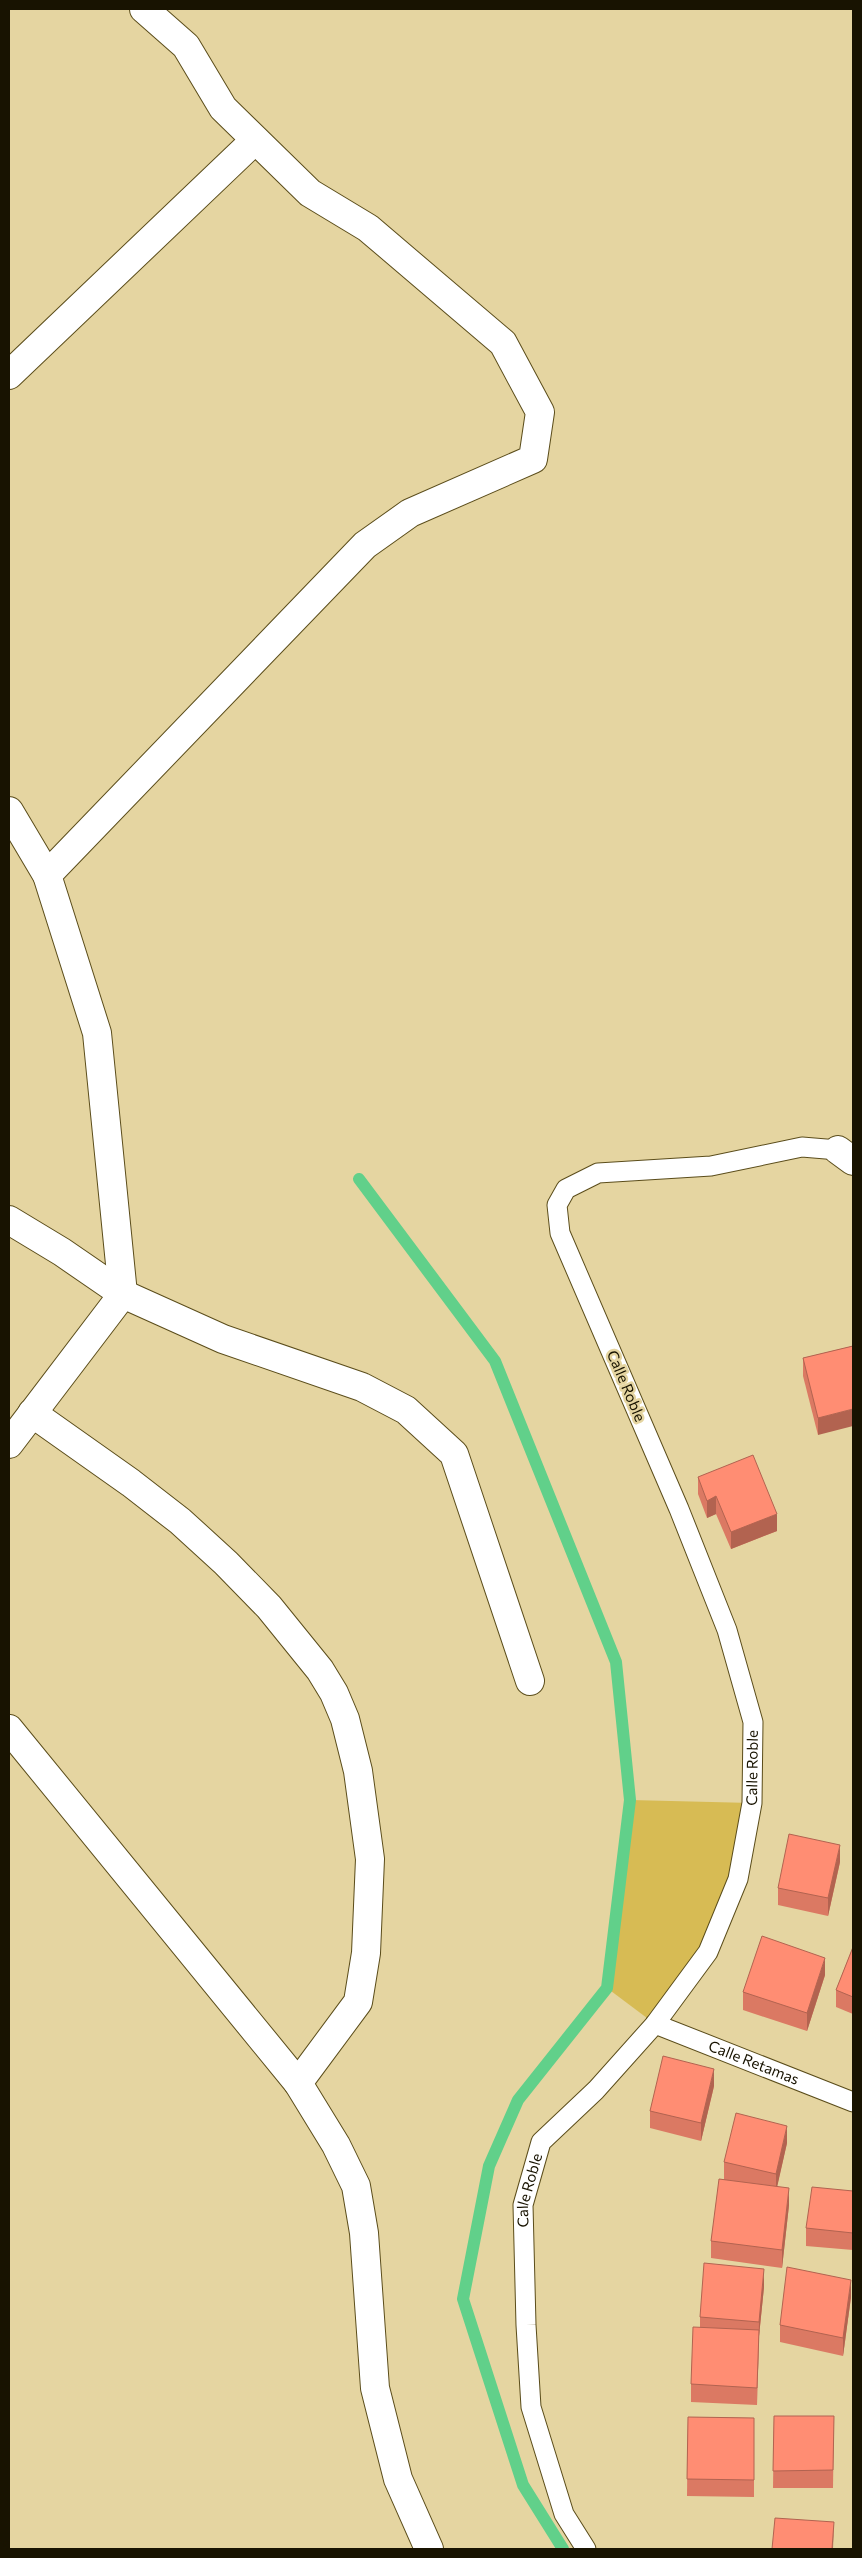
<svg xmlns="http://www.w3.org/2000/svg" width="862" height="2558" viewBox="0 0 862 2558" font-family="Commissioner,sans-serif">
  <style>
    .green { fill: #d7bb54 }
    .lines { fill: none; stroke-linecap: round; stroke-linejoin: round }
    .stream { stroke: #61d08a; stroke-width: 12 }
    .service-casing { stroke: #5b4d1b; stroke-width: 21 }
    .minor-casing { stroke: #5b4d1b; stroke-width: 30 }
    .service { stroke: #fff; stroke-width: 19 }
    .minor { stroke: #fff; stroke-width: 28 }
    .wall { fill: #db7963 }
    .shaded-wall { fill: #b26350 }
    .building { fill: #ff8d73; stroke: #b26350 }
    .labels { text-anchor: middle; stroke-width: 5; stroke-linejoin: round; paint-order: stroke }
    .street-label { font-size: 15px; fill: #181301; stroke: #e5d5a1 }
  </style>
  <rect width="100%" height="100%" fill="#e5d5a1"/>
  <polygon class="green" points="630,1800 752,1803 708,1952 655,2024 607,1988"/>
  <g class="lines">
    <polyline class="stream" points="359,1179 495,1361 616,1662 630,1800 607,1988 518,2100 489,2166 463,2299 523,2485 563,2549"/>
    <g class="service-casing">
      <g id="service">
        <path id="s1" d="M655 2024 853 2102"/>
        <path id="s2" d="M586 2549 564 2514 531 2407 526 2325 523 2205 541 2142 596 2090 655 2024 708 1952 738 1879 752 1803 753 1722 727 1630 679 1509 560 1233 557 1205 566 1189 598 1173 711 1166 802 1147 838 1150"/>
      </g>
    </g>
    <g class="minor-casing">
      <g id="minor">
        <polyline points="9,375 255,140"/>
        <polyline points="9,811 47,875 97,1033 123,1294 9,1444"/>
        <polyline points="47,875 365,545 410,513 533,459 540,412 503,343 368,228 310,193 223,108 186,46 144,9"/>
        <polyline points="838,1150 853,1161"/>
        <polyline points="9,1220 62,1252 123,1294 223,1339 362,1387 406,1410 454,1454 530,1681"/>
        <polyline points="32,1413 131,1483 180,1521 226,1563 269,1607 320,1670 334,1693 345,1719 358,1771 370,1859 366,1953 358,2002 298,2083"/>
        <polyline points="9,1729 298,2083 336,2145 356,2186 364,2233 375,2388 398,2479 429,2549"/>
      </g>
    </g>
    <use href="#service" class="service"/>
    <use href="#minor" class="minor"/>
  </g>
  <g class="wall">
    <polygon points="853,1346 818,1435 803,1376 803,1358"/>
    <polygon points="698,1477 777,1531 731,1549 716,1514 707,1518 698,1494"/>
    <polygon points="840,1862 828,1916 778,1905 778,1888"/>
    <polygon points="853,1947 853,2014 836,2007 836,1990"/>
    <polygon points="825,1975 807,2031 743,2010 743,1992"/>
    <polygon points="714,2086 701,2141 650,2128 650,2111"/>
    <polygon points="787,2143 777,2186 789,2205 782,2268 711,2258 711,2241 724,2179 724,2162"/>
    <polygon points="853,2191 853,2250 806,2246 806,2228"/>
    <polygon points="764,2287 759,2336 757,2405 691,2402 691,2384 700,2327 700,2317"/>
    <polygon points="851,2297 843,2356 780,2342 780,2325"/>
    <polygon points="774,2416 834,2416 833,2488 773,2488"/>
    <polygon points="688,2417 754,2418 754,2497 687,2496"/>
  </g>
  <g class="shaded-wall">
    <polygon points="853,1409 853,1426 818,1435 818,1418"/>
    <polygon points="716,1496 716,1514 707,1518 707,1501"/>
    <polygon points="777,1514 777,1531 731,1549 731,1532"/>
    <polygon points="840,1845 840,1862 828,1916 828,1898"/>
    <polygon points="825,1958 825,1975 807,2031 807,2013"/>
    <polygon points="714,2069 714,2086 701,2141 701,2123"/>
    <polygon points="787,2126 787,2143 776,2192 776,2174"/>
    <polygon points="789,2188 789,2205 782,2268 782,2250"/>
    <polygon points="764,2269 764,2287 759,2336 757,2405 759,2322"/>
    <polygon points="851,2280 851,2297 843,2356 843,2338"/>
    <polygon points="834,2522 833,2549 832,2549"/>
  </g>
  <g class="building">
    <polygon points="853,1346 853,1409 818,1418 803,1358"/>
    <polygon points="753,1455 777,1514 731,1532 716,1496 707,1501 698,1477"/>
    <polygon points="789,1834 840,1845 828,1898 778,1888"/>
    <polygon points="762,1936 825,1958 807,2013 743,1992"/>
    <polygon points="853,1947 853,1997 836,1990"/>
    <polygon points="663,2056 714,2069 701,2123 650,2111"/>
    <polygon points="736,2113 787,2126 776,2174 724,2162"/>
    <polygon points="719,2179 789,2188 782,2250 711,2241"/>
    <polygon points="812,2187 853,2191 853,2233 806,2228"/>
    <polygon points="704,2263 764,2269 759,2322 700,2317"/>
    <polygon points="787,2267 851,2280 843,2338 780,2325"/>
    <polygon points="693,2327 759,2330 757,2388 691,2384"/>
    <polygon points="774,2416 834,2416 833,2470 773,2471"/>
    <polygon points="688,2417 754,2418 754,2480 687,2479"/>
    <polygon points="775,2518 834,2522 832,2549 772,2549"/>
  </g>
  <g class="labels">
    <g class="street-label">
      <text transform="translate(626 1386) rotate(67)" y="5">Calle Roble</text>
      <text dy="5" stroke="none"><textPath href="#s2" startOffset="866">Calle Roble</textPath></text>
      <text dy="5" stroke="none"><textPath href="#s1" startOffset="106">Calle Retamas</textPath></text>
      <text dy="5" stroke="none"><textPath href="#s2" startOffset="371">Calle Roble</textPath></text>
    </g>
  </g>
  <rect width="862" height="2558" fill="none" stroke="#181301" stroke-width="20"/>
</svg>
